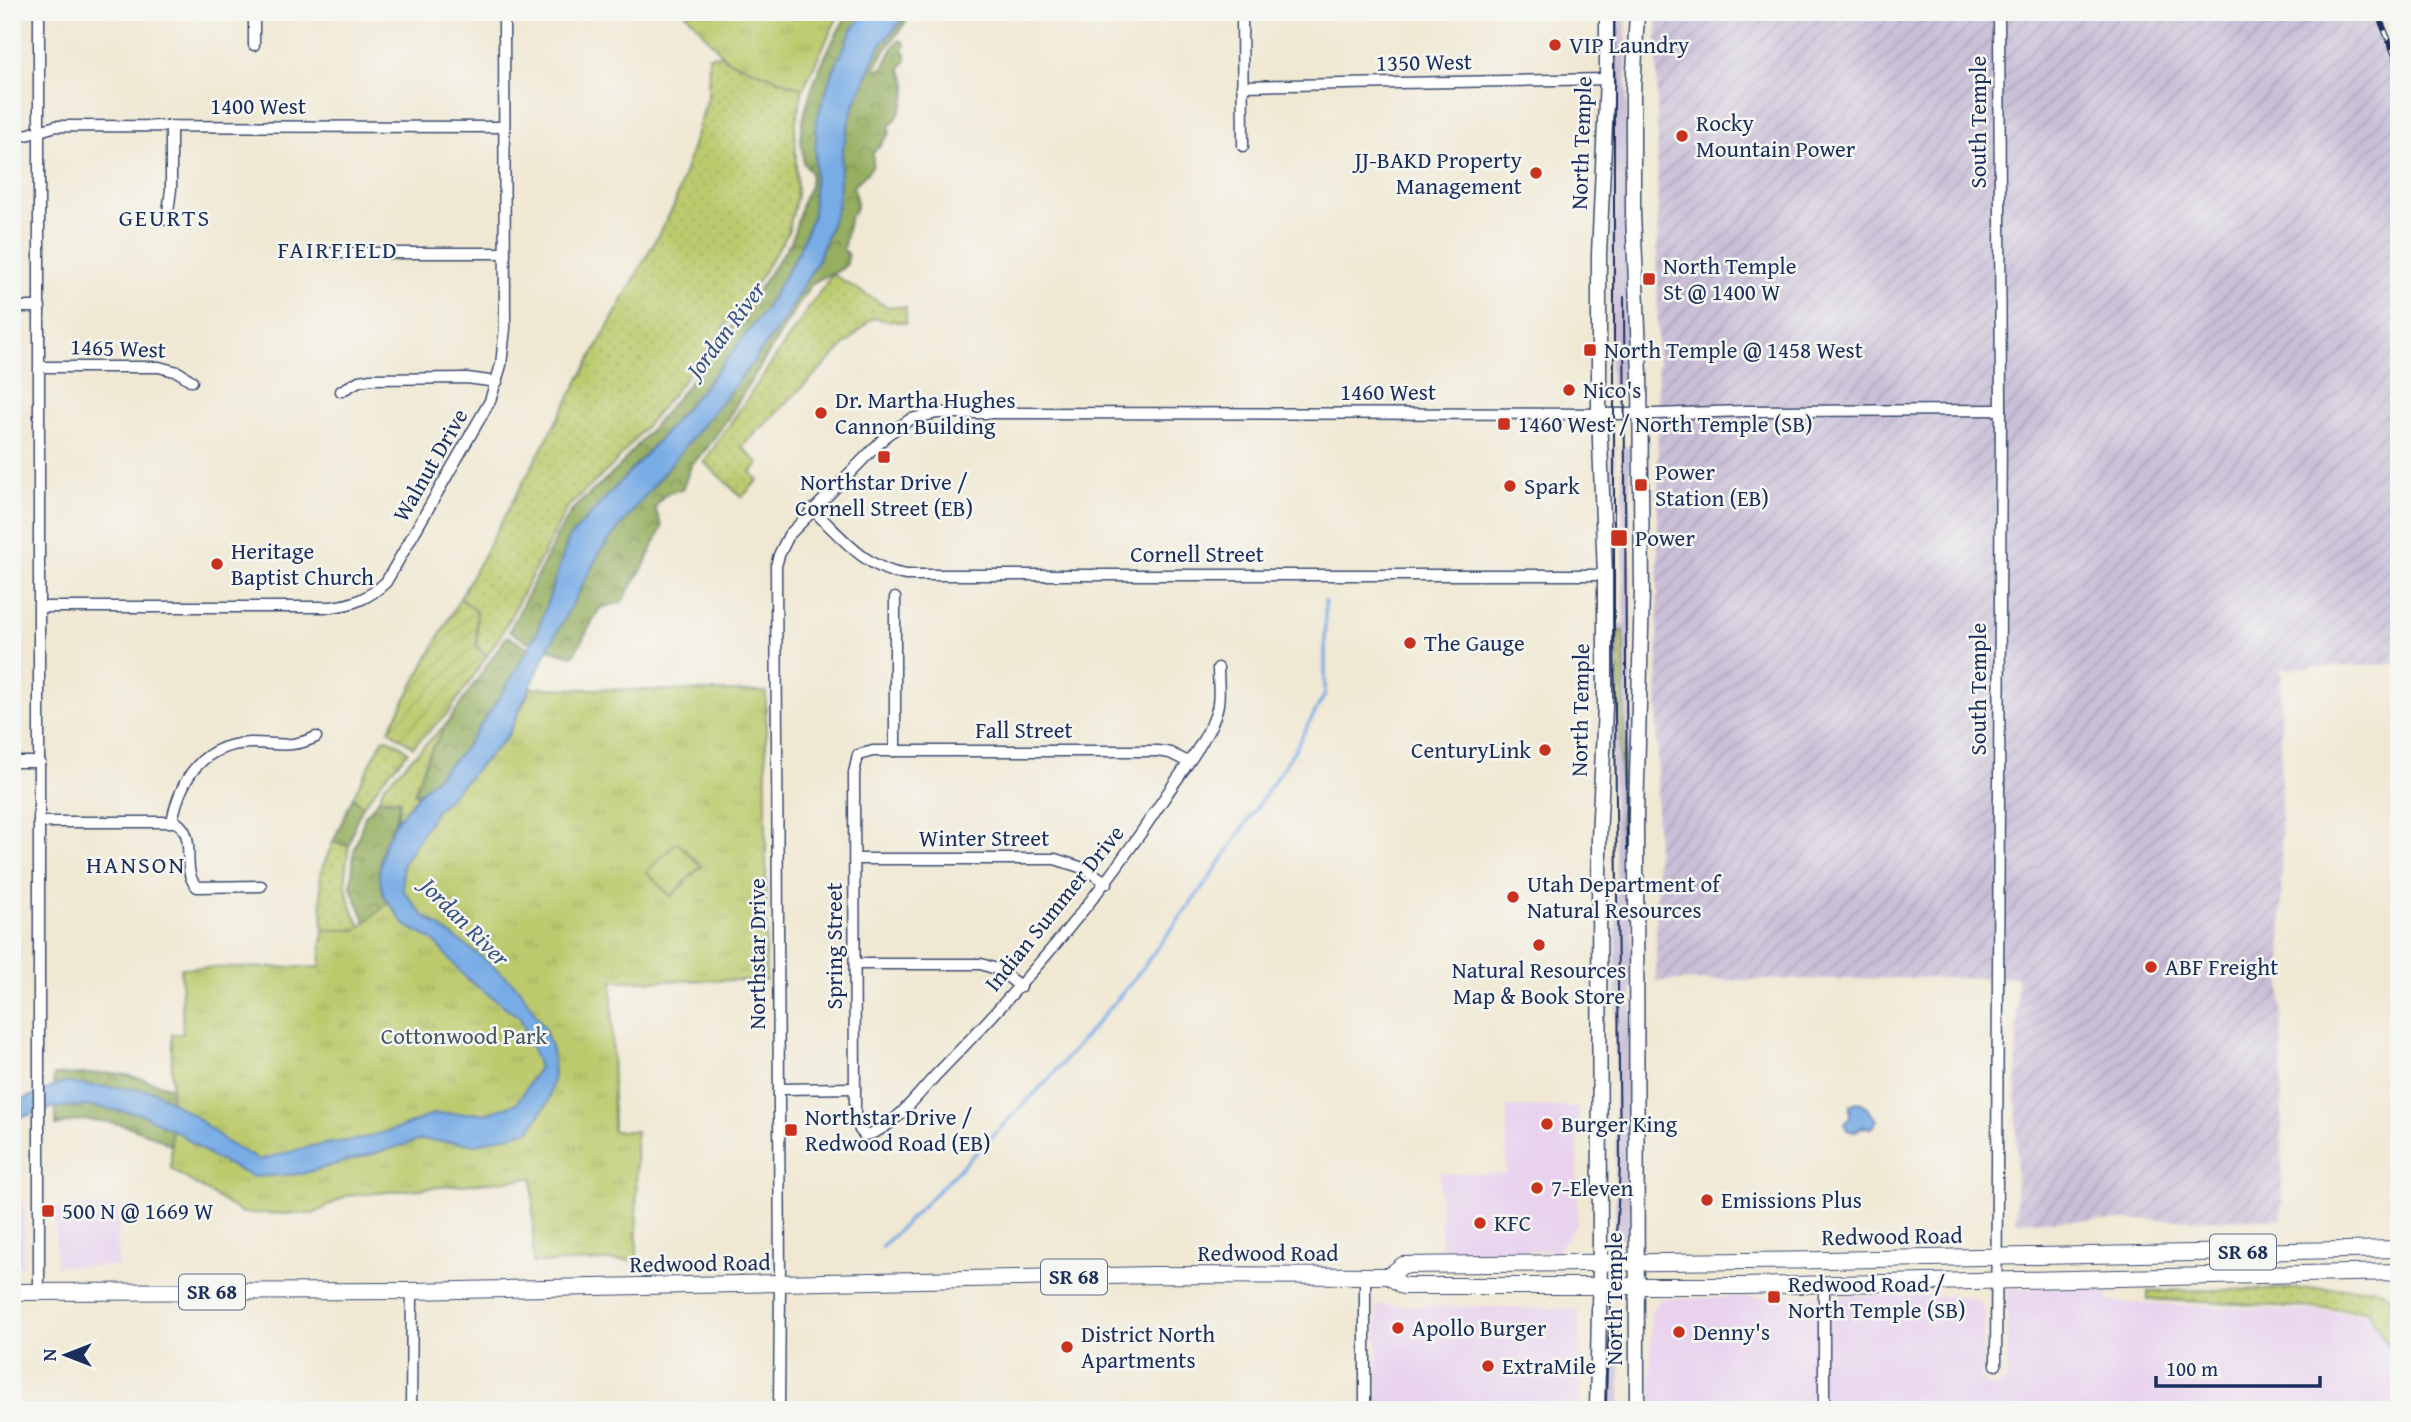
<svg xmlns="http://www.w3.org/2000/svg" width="2411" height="1422" viewBox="0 0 2411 1422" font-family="'Gentium Book Plus',serif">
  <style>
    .built { fill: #e8d2ee }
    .industrial { fill: url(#industrial-furrows) }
    .railway { fill: #c9bfd7; fill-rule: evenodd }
    .grass { fill: url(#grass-dots); stroke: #6c7c66; stroke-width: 2 }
    .forest { fill: url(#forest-crowns); stroke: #586e5f; stroke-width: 2 }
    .park { fill: url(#park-tufts); stroke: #6c7c66; stroke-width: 2 }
    .garden { fill: url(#garden-furrows); stroke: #6c7c66; stroke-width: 2 }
    .pitch { fill: #bcca6d; stroke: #6c7c66; stroke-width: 2 }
    .water { fill: #78ace5; stroke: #4a6ea2; stroke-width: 2 }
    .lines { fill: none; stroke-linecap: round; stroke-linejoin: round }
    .stream { stroke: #78ace5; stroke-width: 3.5 }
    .street-casing { stroke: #3b4b70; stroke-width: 13 }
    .secondary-casing { stroke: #3b4b70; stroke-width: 17 }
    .primary-casing { stroke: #3b4b70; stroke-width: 18 }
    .street { stroke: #fff; stroke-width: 10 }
    .secondary { stroke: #fff; stroke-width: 14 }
    .primary { stroke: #fff; stroke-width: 16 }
    .tram { stroke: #1b2f5e; stroke-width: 2 }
    .rail-casing { stroke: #1b2f5e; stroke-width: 6 }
    .rail { stroke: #f6f6f2; stroke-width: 3.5; stroke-dasharray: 10; stroke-linecap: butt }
    .poi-dot { fill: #c8321e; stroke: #f6f6f2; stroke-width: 2.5 }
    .labels { text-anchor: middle; stroke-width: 5; stroke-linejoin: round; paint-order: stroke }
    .shield { fill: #f6f6f2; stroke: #5d6b8a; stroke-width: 2 }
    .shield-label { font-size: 21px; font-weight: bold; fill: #1b2f5e }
    .poi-label { font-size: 23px; fill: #1b2f5e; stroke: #f6f6f2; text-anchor: start }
    .street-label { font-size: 23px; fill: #1b2f5e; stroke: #f6f6f2 }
    .park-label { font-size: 23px; fill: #435662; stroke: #f6f6f2 }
    .neighbourhood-label { font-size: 24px; letter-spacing: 2px; fill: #1b2f5e; stroke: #f6f6f2 }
    .water-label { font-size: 24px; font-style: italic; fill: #375486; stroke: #f6f6f2 }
  </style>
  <defs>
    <pattern id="industrial-furrows" width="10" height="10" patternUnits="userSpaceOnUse" patternTransform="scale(1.75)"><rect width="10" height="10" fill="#c9bfd7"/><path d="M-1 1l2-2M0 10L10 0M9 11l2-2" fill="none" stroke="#aca4bb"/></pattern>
    <pattern id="grass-dots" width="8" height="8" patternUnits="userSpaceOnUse" patternTransform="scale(1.75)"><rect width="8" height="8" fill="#bcca6d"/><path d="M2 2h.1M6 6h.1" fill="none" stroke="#a1ae61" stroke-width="1.8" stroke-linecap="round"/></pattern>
    <pattern id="forest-crowns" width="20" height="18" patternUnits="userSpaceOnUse" patternTransform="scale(1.75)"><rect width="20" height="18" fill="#95ae60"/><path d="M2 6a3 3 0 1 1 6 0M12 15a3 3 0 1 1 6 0" fill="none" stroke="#798e52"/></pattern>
    <pattern id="park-tufts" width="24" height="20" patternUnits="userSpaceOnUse" patternTransform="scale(1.75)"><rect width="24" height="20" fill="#bcca6d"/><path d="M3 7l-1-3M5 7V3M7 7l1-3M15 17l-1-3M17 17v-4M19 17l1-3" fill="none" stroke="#a1ae61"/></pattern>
    <pattern id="garden-furrows" width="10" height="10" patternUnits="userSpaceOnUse" patternTransform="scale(1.75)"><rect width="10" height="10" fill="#bcca6d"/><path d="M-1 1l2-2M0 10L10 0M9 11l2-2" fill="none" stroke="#a1ae61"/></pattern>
  </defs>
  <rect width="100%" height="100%" fill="#f6f6f2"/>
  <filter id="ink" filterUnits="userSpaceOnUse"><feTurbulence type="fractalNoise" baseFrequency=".0143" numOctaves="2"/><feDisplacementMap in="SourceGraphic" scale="14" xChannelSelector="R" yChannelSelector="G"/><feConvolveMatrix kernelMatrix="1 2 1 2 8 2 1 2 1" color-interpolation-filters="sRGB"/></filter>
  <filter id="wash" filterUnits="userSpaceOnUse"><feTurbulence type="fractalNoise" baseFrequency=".00686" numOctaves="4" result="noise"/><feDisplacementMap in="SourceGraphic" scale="28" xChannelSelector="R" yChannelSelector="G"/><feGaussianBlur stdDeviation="1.57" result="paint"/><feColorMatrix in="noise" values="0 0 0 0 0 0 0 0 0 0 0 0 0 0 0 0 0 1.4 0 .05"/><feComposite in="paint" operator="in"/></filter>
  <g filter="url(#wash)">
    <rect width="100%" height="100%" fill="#f0e8d3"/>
    <g class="built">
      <polygon points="1507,1107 1578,1107 1577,1223 1557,1251 1441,1251 1440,1173 1506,1174"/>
      <polygon points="12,1202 25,1202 23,1266 12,1266"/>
      <polygon points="55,1206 118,1207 118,1266 56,1266"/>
      <polygon points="2016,1288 2108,1288 2108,1302 2372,1314 2399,1369 2399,1410 1651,1410 1651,1312 1656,1303 1662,1299 1850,1295 1972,1297 1981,1303 1985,1313 1981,1378 1992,1389 2007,1381 2007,1295 2009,1290"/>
      <polygon points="1377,1305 1579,1309 1580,1410 1377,1410"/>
    </g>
    <polygon class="industrial" points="1657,12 2369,12 2399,81 2399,595 2394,664 2281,669 2282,1219 2016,1221 2017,977 1656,981 1658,555"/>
    <g class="railway">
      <polygon points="1613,12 1626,12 1630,389 1610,389"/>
      <path d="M1630 447 1632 1186 1629 1240 1615 1236 1616 880 1612 758 1611 448ZM1622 448 1624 624 1617 625 1615 449ZM1623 631 1624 840H1621L1618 710Z"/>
      <polygon points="1607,1308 1620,1311 1620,1410 1604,1410"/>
    </g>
    <g class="grass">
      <polygon points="723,55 727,60 803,89 795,125 797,195 788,233 751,292 672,395 614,464 567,508 503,631 487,656 477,648 476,611 460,598 674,206 708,97 709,56"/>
      <polygon points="832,274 887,307 906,307 906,323 872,318 742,447 759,464 751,472 758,480 742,497 704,462"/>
      <polygon points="448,722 429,754 415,793 421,792 397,820 400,800 379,799 384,786"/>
      <polygon points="384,738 397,743 408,752 385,777 363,806 353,797"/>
      <path d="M333 842 349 846C343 880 344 897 361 927L357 931 323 930 320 874Z"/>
      <polygon points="2363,1288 2380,1289 2388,1294 2399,1307 2399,1369 2394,1356 2368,1311 2148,1299 2148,1291"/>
    </g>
    <g class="forest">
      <path d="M849 12H865L852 30 831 76 816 172 813 215 798 253 764 311 723 364 665 433 570 537 536 636 529 642 509 631 559 532 573 509 618 468 682 392 744 311 792 240 803 200 810 186 811 173 803 162C804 151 800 144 801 135 805 94 828 47 849 12Z"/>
      <path d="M909 12H913L884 52 875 69H882L895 44 901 40 905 44 903 51 906 53V60L900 69C903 74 906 79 907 84 908 96 899 120 889 126L890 133 873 153V165L867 173 853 186C856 196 860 210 850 216L843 250 848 254 847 264C836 276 821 274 810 286L728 418 707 448 692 464 682 490C667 491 663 495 655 508L662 527 644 566 622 602 600 608 573 656 548 649 601 550 748 369 783 321 818 260 838 205 842 152 852 110 880 46Z"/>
      <polygon points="507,636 529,648 500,698 461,753 421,792 414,793 429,754 448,722"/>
      <polygon points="353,797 363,806 355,823 349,846 333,842"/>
      <path d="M379 799 400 800C397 819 393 825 386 842 371 876 385 897 405 925L372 936 351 888 354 851 365 816Z"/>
      <path d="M114 1073C144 1076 163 1088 191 1092L196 1117 53 1087 54 1075Z"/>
      <path d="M90 1106 142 1114 180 1134 220 1174C177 1148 135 1119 83 1120 74 1120 64 1124 56 1126V1107Z"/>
    </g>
    <g class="park">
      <polygon points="685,12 840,12 803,89 727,60"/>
      <polygon points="531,688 766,692 766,980 612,981 613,1131 636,1131 637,1260 533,1263 533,1178 346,1196 313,1214 242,1213 171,1169 172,1034 183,1034 181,968 320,967 323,930 357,930 403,890 402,866 416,840 435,811 506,739"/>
    </g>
    <g class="garden">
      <polygon points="460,598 476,611 477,648 487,656 449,712 413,747 389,730"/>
      <polygon points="1618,631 1624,631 1624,840 1621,840"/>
    </g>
    <polygon class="pitch" points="677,842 701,866 671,896 646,872"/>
    <g class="water">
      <polygon points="865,12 909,12 880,46 852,110 842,152 838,205 818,260 783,321 748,369 601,550 548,649 507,737 435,812 402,866 403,890 423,915 481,956 519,988 544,1027 552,1050 554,1075 548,1102 530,1130 476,1144 421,1140 302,1174 253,1177 212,1157 180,1134 142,1114 90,1106 56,1107 12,1120 12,1101 24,1099 63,1083 154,1091 196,1117 228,1143 259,1160 312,1146 360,1139 399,1128 433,1114 489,1113 517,1103 539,1067 520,1018 466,978 434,941 405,925 384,896 379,874 384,844 397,820 421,792 461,753 500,697 536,636 569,538 665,433 723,364 764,311 798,253 813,215 817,119 831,76 852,30"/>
      <polygon points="1857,1102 1862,1103 1877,1120 1871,1128 1863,1127 1854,1132 1847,1130 1845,1124 1850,1117 1850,1105"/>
    </g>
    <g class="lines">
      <polyline class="stream" points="882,1247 1048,1080 1131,983 1212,875 1294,751 1325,694 1325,601"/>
    </g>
  </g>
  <g filter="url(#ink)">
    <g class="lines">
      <g class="street-casing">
        <g id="street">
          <polyline points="254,12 254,45"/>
          <polyline points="1242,12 1243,146"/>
          <polyline points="1242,86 1607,79"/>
          <polyline points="12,135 26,135 56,126 504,127"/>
          <polyline points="167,220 171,189 171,127"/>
          <polyline points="325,253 505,253"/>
          <polyline points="12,307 40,307"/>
          <polyline points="40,367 159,367 178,372 192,381"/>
          <polyline points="341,391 359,381 371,379 467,378 497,382"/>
          <path d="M812 509C841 536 865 569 906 575H1605"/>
          <polyline points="895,598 895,751"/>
          <path d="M40 607H330C353 605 369 598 386 582L490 401 501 365 505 328 504 12"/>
          <polyline points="12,762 40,762"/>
          <path d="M1188 762 1170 753 1157 751H873L858 755 854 773 855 1116 860 1130 864 1135C891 1132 918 1094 936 1075 1021 988 1099 899 1165 797 1181 772 1205 743 1215 716 1221 701 1218 684 1218 668"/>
          <path d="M172 821C181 778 202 744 251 743 277 743 290 749 316 737"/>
          <path d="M40 822H176C199 837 179 869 197 887L261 886"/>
          <polyline points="855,859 1055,859 1086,869 1107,883"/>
          <polyline points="855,964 981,964 999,970 1021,987"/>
          <polyline points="779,1089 855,1088"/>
          <polyline points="1824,1284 1824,1410"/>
          <polyline points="39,1292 39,12"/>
          <polyline points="1996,1365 2001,410 1999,12"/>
          <polyline points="411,1410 412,1291"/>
          <polyline points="779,1410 780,1284 776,566 779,555 789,535 888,434 911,419 937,413 1655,414 1745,411 2001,410"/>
          <polyline points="1365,1410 1365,1276"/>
        </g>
      </g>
      <g class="secondary-casing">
        <g id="secondary">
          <polyline points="1637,12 1633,93 1633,213 1640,375 1642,591 1636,816 1637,1410"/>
          <polyline points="1597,1410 1600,1263 1599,839 1605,706 1605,575 1599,413 1599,254 1607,79 1607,12"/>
        </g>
      </g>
      <g class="primary-casing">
        <g id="primary">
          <polyline points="1389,1276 1403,1265 1826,1260 2399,1249"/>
          <polyline points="12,1292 412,1291 1153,1275 1389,1276 1403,1286 1741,1286 2399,1272"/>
        </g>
      </g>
      <use href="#street" class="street"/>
      <use href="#secondary" class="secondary"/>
      <use href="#primary" class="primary"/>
      <g class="tram">
        <polyline points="1624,297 1627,850"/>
        <path d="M1606 1410C1606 1326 1618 1244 1620 1160L1614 627V12"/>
      </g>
      <g class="rail-casing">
        <g id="rail">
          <polyline points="2377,12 2399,65"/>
          <polyline points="2397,12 2399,17"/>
        </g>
      </g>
      <use href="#rail" class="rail"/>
    </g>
  </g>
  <g class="poi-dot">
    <circle cx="1555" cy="45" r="7"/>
    <circle cx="1682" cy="136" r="7"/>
    <circle cx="1536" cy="173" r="7"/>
    <rect x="1642" y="272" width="14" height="14" rx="3.5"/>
    <rect x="1583" y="343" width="14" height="14" rx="3.5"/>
    <circle cx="1569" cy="390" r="7"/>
    <circle cx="821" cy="413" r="7"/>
    <rect x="1497" y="417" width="14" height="14" rx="3.5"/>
    <rect x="877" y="450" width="14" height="14" rx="3.5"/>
    <rect x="1634" y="478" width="14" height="14" rx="3.5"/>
    <circle cx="1510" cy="486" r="7"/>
    <rect x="1610" y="529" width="18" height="18" rx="3.5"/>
    <circle cx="217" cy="564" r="7"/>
    <circle cx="1410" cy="643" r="7"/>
    <circle cx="1545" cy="750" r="7"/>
    <circle cx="1513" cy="897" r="7"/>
    <circle cx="1539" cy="945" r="7"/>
    <circle cx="2151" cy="967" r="7"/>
    <circle cx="1547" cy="1124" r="7"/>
    <rect x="784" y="1123" width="14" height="14" rx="3.5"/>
    <circle cx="1537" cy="1188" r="7"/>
    <circle cx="1707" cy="1200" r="7"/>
    <rect x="41" y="1204" width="14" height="14" rx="3.5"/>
    <circle cx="1480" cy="1223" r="7"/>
    <rect x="1767" y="1290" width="14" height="14" rx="3.5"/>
    <circle cx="1398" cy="1328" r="7"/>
    <circle cx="1679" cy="1332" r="7"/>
    <circle cx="1067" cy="1347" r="7"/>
    <circle cx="1488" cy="1366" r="7"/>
  </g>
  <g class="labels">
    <g class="shield">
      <rect x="2210" y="1234.5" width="66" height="35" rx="5"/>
      <rect x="1041" y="1259.5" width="66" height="35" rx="5"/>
      <rect x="179" y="1274.5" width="66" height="35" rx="5"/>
    </g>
    <g class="shield-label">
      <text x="2243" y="1259">SR 68</text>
      <text x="1074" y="1284">SR 68</text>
      <text x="212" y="1299">SR 68</text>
    </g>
    <g class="poi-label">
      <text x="1569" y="53">VIP Laundry</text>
      <text x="1696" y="131">Rocky<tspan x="1696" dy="26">Mountain Power</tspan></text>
      <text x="1522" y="168" text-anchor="end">JJ-BAKD Property<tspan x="1522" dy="26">Management</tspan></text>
      <text x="1663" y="274">North Temple<tspan x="1663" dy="26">St @ 1400 W</tspan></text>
      <text x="1604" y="358">North Temple @ 1458 West</text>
      <text x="1583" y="398">Nico's</text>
      <text x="835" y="408">Dr. Martha Hughes<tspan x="835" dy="26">Cannon Building</tspan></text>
      <text x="1518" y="432">1460 West / North Temple (SB)</text>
      <text x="1655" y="480">Power<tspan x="1655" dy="26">Station (EB)</tspan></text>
      <text x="884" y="490" text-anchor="middle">Northstar Drive /<tspan x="884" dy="26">Cornell Street (EB)</tspan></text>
      <text x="1524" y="494">Spark</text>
      <text x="1635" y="546">Power</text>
      <text x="231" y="559">Heritage<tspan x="231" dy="26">Baptist Church</tspan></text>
      <text x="1424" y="651">The Gauge</text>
      <text x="1531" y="758" text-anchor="end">CenturyLink</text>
      <text x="1527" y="892">Utah Department of<tspan x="1527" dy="26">Natural Resources</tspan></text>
      <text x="2165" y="975">ABF Freight</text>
      <text x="1539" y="978" text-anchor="middle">Natural Resources<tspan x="1539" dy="26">Map &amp; Book Store</tspan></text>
      <text x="805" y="1125">Northstar Drive /<tspan x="805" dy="26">Redwood Road (EB)</tspan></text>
      <text x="1561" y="1132">Burger King</text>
      <text x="1551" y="1196">7-Eleven</text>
      <text x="1721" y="1208">Emissions Plus</text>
      <text x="62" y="1219">500 N @ 1669 W</text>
      <text x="1494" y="1231">KFC</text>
      <text x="1788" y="1292">Redwood Road /<tspan x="1788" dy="26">North Temple (SB)</tspan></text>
      <text x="1412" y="1336">Apollo Burger</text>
      <text x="1693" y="1340">Denny's</text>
      <text x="1081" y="1342">District North<tspan x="1081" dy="26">Apartments</tspan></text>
      <text x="1502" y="1374">ExtraMile</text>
    </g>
    <g class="street-label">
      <text transform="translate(1424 62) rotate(-1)" y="8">1350 West</text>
      <text x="258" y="114">1400 West</text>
      <text transform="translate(1978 122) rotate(-90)" y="8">South Temple</text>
      <text transform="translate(1581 143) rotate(-88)" y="8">North Temple</text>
      <text transform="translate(118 348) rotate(2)" y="8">1465 West</text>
      <text x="1388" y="400">1460 West</text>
      <text transform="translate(430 465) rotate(-60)" y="8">Walnut Drive</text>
      <text x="1197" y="562">Cornell Street</text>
      <text transform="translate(1978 689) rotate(-90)" y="8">South Temple</text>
      <text transform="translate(1580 710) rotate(-89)" y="8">North Temple</text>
      <text x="1024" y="738">Fall Street</text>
      <text x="984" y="846">Winter Street</text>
      <text transform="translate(1054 908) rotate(-51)" y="8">Indian Summer Drive</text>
      <text transform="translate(834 946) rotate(-90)" y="8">Spring Street</text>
      <text transform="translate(757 954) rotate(-90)" y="8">Northstar Drive</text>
      <text transform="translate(1892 1236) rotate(-1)" y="8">Redwood Road</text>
      <text x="1268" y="1261">Redwood Road</text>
      <text transform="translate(700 1263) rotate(-1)" y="8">Redwood Road</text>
      <text transform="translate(1614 1299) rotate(-90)" y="8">North Temple</text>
    </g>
    <g class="park-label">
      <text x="464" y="1044">Cottonwood Park</text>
    </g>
    <g class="neighbourhood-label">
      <text x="165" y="226">GEURTS</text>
      <text x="338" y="258">FAIRFIELD</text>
      <text x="136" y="873">HANSON</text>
    </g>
    <g class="water-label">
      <text transform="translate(726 330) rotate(-53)" y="8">Jordan River</text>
      <text transform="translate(465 922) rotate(45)" y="8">Jordan River</text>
    </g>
  </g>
  <rect width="2411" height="1422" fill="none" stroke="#f6f6f2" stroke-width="42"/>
  <g transform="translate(66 1355) rotate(270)" stroke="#f6f6f2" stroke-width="5" paint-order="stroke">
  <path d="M0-5L12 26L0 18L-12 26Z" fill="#1b2f5e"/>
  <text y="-10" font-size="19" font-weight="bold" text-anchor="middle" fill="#1b2f5e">N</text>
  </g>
  <path d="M2156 1376v10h164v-10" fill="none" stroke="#1b2f5e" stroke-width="3.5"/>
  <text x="2166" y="1376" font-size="21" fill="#1b2f5e" stroke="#f6f6f2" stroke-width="5" paint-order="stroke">100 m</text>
</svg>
